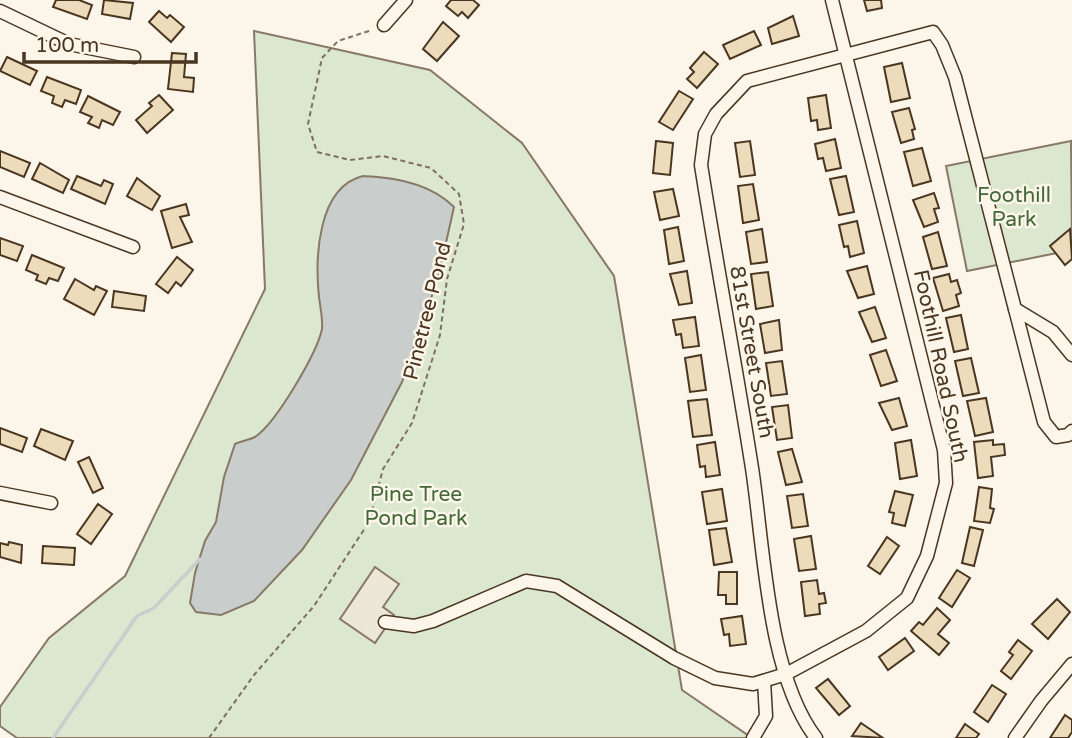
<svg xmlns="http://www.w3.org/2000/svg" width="1072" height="738" viewBox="0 0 1072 738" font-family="'Varela Round',sans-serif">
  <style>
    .green { fill: #dce7d0; stroke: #887966; stroke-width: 2 }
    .parking { fill: #ede7d9; stroke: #887966; stroke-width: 2 }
    .water { fill: #c9cecd; stroke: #887966; stroke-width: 2 }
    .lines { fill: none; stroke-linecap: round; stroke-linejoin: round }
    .stream { stroke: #c9cecd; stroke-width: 3.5 }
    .building { fill: #ecdcbc; stroke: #4a3520; stroke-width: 2 }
    .minor-casing { stroke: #4a3520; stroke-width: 15 }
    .path { stroke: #7f6f5c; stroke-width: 2; stroke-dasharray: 5 3.5; stroke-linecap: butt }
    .minor { stroke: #fbf6e9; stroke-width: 12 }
    .labels { text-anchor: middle; stroke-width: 5; stroke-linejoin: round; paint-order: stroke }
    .park-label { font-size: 21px; fill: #436837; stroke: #fbf6e9 }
    .street-label { font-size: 21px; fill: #4a3520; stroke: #fbf6e9 }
  </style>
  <rect width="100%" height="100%" fill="#fbf6e9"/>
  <g class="green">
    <polygon points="254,31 430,70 522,143 614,276 682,690 752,738 17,738 0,726 0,707 49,638 125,576 265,289"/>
    <polygon points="1071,141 1072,250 967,271 946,166"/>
  </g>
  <polygon class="parking" points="375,567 399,584 383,607 394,615 375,643 340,619"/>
  <path class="water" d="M363 176C394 177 431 184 454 207L438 278 402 382 351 480 302 550 254 601 221 615 196 612 190 603 195 573 205 541 216 522 224 477 235 444C241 441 249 440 255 437 276 423 317 353 322 329 323 319 320 306 319 297 315 259 317 187 363 176Z"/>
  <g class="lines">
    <polyline class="stream" points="53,738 137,616 154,608 200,559"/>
  </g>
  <g class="building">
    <polygon points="56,0 79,0 92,5 87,19 53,7"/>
    <polygon points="104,0 133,3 130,19 102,14"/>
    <polygon points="451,0 473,0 479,5 468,18 462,12 458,16 446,6"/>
    <polygon points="864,0 881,0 882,8 867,11"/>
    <polygon points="159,11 167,18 170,15 184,27 171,42 149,22"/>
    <polygon points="793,16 799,36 772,44 768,28"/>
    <polygon points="443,22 459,36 437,61 423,49"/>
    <polygon points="754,31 761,45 730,59 723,45"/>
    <polygon points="704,52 718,64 697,88 687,79 694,72 690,68"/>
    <polygon points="172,53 186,54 184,77 194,78 193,92 168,89"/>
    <polygon points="7,57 37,71 30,85 0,71"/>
    <polygon points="902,63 910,98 891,102 884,67"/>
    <polygon points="47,77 81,90 76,104 65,100 62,107 52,103 54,96 41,91"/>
    <polygon points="679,91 693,99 673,130 659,122"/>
    <polygon points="159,95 173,110 147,133 136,120 152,106 149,103"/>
    <polygon points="826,95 831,128 818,130 817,120 811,121 808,98"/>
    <polygon points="88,96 120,112 113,125 102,120 99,128 88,123 92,117 80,112"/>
    <polygon points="909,108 915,129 912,130 914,139 901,143 892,112"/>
    <polygon points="835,139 841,168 826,171 823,158 818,159 815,144"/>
    <polygon points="656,141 673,143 670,175 653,173"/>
    <polygon points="750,141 755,175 740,177 735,143"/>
    <polygon points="922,148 931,181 913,186 904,152"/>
    <polygon points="0,151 30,163 24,177 0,167"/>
    <polygon points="40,163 69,180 63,193 32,179"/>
    <polygon points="77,176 101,186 104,180 113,184 105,204 71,189"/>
    <polygon points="846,176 854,212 839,215 830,179"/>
    <polygon points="137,178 160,196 152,210 127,196"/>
    <polygon points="753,184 759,220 743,223 738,186"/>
    <polygon points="673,189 679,216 660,220 654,192"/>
    <polygon points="934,193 939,208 934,209 938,222 924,227 913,200"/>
    <polygon points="186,204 189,215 180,217 192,242 172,248 161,211"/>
    <polygon points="857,221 864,253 850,257 848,246 844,247 839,225"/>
    <polygon points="678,227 684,261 669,264 664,230"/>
    <polygon points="762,229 767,262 751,264 746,232"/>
    <polygon points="1070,229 1072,259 1065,265 1050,246"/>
    <polygon points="938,232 947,266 932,269 923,237"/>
    <polygon points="0,238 23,246 17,261 0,255"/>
    <polygon points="32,255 64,268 58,281 49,278 46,284 36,280 38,275 26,270"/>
    <polygon points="177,257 193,270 181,286 176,282 168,293 156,284"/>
    <polygon points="867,266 874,294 858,298 847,271"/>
    <polygon points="687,271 692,303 679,305 670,274"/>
    <polygon points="768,272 773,306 756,309 751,274"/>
    <polygon points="949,274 951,282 957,280 961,293 956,295 959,306 943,311 933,278"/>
    <polygon points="75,279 94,290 96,286 107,291 94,315 64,299"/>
    <polygon points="114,291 146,296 144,311 112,307"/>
    <polygon points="875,307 886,338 872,342 859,312"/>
    <polygon points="961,315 968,349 954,352 946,318"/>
    <polygon points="695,317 699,346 683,348 681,334 676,335 673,320"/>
    <polygon points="779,320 782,350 765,353 760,324"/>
    <polygon points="886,350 897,381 881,386 870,355"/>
    <polygon points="701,355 706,390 690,392 685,358"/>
    <polygon points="971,358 979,393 963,396 955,361"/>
    <polygon points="782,361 787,394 771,396 766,363"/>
    <polygon points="899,398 907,426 892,430 879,403"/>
    <polygon points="986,398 993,432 975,436 967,401"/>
    <polygon points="707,399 712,435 693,437 688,401"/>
    <polygon points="788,405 792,438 777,440 772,407"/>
    <polygon points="0,428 27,438 22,452 0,444"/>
    <polygon points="41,429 73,441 65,460 34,446"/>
    <polygon points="911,440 917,476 900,479 895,443"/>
    <polygon points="993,440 993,445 1004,444 1005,455 991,457 993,476 978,478 974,442"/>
    <polygon points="715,442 720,475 706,477 705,466 700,467 697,445"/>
    <polygon points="792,449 802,482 786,485 778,452"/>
    <polygon points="89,457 103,488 93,493 78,462"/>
    <polygon points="979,487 992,489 990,508 994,509 990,523 974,521"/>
    <polygon points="722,489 727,521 707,524 702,492"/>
    <polygon points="895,491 913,495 905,526 892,523 894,513 889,512"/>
    <polygon points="803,494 808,526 792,528 787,496"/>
    <polygon points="98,504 112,514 91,544 77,534"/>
    <polygon points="970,527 983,530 974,566 962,563"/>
    <polygon points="726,528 732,562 714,565 709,530"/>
    <polygon points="811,536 816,569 799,571 794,539"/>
    <polygon points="887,537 899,546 880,574 868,566"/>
    <polygon points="9,542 22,545 21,563 0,557 0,543 8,545"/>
    <polygon points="43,546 75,548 74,565 42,563"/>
    <polygon points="957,570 970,578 952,607 939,598"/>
    <polygon points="719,572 737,572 737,604 726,604 726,595 718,595"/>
    <polygon points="817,580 819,594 824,593 826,603 819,604 820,614 805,616 801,582"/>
    <polygon points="1057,599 1070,612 1048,639 1032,624"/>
    <polygon points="937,608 950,620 938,634 949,643 939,655 911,631 919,622 923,625"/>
    <polygon points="742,616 746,644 730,646 729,634 724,635 721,619"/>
    <polygon points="905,638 914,651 888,670 879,657"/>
    <polygon points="1018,640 1032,651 1011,679 1001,671 1013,655 1009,652"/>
    <polygon points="828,679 850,706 839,715 816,688"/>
    <polygon points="992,685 1006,694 988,722 974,712"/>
    <polygon points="1065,715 1072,720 1072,732 1068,738 1050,738"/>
    <polygon points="861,723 883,738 852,736"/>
    <polygon points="965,724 979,734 976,738 956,738"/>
  </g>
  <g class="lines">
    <g class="minor-casing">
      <g id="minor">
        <polyline points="0,11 69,44 134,57"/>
        <polyline points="384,25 406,0"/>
        <polyline points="0,197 133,247"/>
        <polyline points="1072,355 1053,332 1015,309 1044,422 1056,437 1068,435 1072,431"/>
        <polyline points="0,493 51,503"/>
        <polyline points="385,622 414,626 433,621 526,581 557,586 674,658 715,678 753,684 786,674 866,631 907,598 927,556 946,483 944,450 832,0"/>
        <polyline points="753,738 766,716 764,681"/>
        <path d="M816 738C767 674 764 546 752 468 736 366 717 266 701 165L705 134 716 114 747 81 933 32 942 45 955 77 1015 309"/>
        <polyline points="1015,738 1041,701 1072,664"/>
      </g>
    </g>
    <polyline class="path" points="209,738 254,675 314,606 369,522 383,469 412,423 440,335 447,279 464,224 459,194 431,168 383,156 350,160 317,152 308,124 322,58 338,41 372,30"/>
    <use href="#minor" class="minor"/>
  </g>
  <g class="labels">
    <g class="park-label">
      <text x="1014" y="202">Foothill<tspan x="1014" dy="24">Park</tspan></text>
      <text x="416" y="501">Pine Tree<tspan x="416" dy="24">Pond Park</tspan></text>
    </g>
    <g class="street-label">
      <text transform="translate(427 311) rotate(-76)" y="7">Pinetree Pond</text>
      <text transform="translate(752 352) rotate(80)" y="7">81st Street South</text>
      <text transform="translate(941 366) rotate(78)" y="7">Foothill Road South</text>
    </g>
  </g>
  <path d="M24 52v10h172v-10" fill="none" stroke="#4a3520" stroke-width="3.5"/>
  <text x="35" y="52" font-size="21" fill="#4a3520" stroke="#fbf6e9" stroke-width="5" paint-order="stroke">100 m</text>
</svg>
